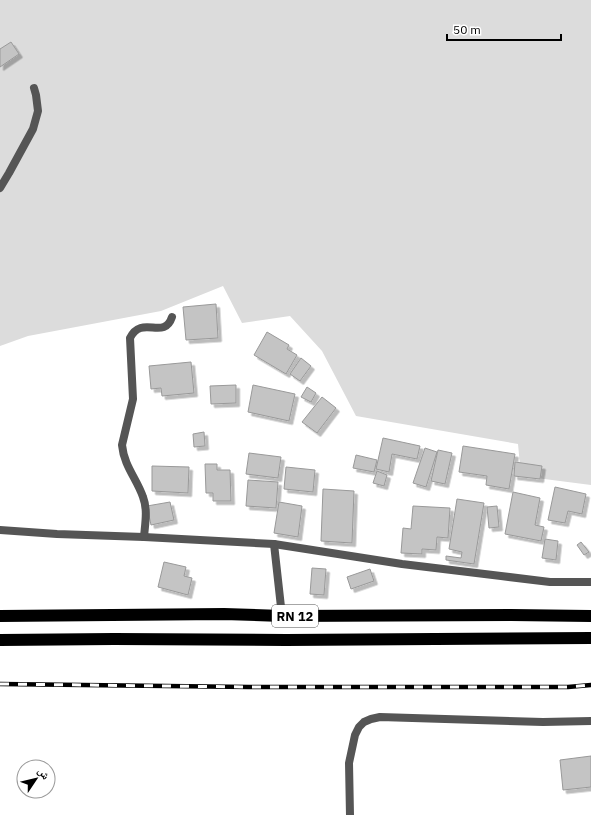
<svg xmlns="http://www.w3.org/2000/svg" width="591" height="815" viewBox="0 0 591 815" font-family="'IBM Plex Sans','Noto Naskh Arabic',sans-serif">
  <style>
    .green { fill: #dcdcdc }
    .building { fill: #c4c4c4; stroke: #999; filter: url(#shadow) }
    .lines { fill: none; stroke-linecap: round; stroke-linejoin: round }
    .street { stroke: #555; stroke-width: 8 }
    .highway { stroke: #000; stroke-width: 12 }
    .rail-casing { stroke: #000; stroke-width: 4.5 }
    .rail { stroke: #fff; stroke-width: 3; stroke-dasharray: 9; stroke-linecap: butt }
    .labels { text-anchor: middle; stroke-width: 3; stroke-linejoin: round; paint-order: stroke }
    .shield { fill: #fff; stroke: #4c4c4c; stroke-width: 1 }
    .shield-label { font-size: 13px; font-weight: bold; fill: #000 }
  </style>
  <defs>
    <filter id="shadow"><feDropShadow dx="3.5" dy="3.5" stdDeviation="0" flood-color="#0004"/></filter>
  </defs>
  <rect width="100%" height="100%" fill="#fff"/>
  <polygon class="green" points="0,0 591,0 591,485 521,476 518,444 356,416 322,351 290,316 242,323 223,286 161,311 28,336 0,346"/>
  <g class="building">
    <polygon points="11,42 19,54 0,67 0,49"/>
    <polygon points="216,304 218,338 186,340 183,307"/>
    <polygon points="267,332 289,345 287,349 297,355 286,374 254,355"/>
    <polygon points="301,358 311,366 300,381 290,374"/>
    <polygon points="191,362 194,393 162,396 161,388 151,389 149,366"/>
    <polygon points="236,385 236,403 211,404 210,386"/>
    <polygon points="253,385 295,394 289,421 248,412"/>
    <polygon points="307,387 316,393 311,402 301,397"/>
    <polygon points="322,397 336,408 317,433 302,422"/>
    <polygon points="204,432 205,446 194,447 193,434"/>
    <polygon points="383,438 420,446 417,459 392,454 389,472 376,469"/>
    <polygon points="463,446 515,454 509,489 486,485 487,476 459,472"/>
    <polygon points="425,448 437,452 426,487 413,483"/>
    <polygon points="438,450 452,453 445,484 431,481"/>
    <polygon points="249,453 281,457 278,478 246,474"/>
    <polygon points="356,455 377,460 374,472 353,468"/>
    <polygon points="515,462 542,466 540,479 514,476"/>
    <polygon points="205,464 217,464 217,470 230,470 231,501 213,501 213,493 206,493"/>
    <polygon points="152,466 189,467 188,493 152,491"/>
    <polygon points="286,467 315,470 313,492 284,489"/>
    <polygon points="377,471 387,475 384,486 373,483"/>
    <polygon points="248,480 278,482 276,508 246,506"/>
    <polygon points="555,487 586,494 582,514 568,511 565,523 548,520"/>
    <polygon points="323,489 354,491 352,543 321,541"/>
    <polygon points="513,492 540,498 535,525 544,527 541,541 505,534"/>
    <polygon points="457,499 484,503 474,564 446,560 446,556 461,558 462,552 449,549"/>
    <polygon points="170,502 174,520 151,525 147,506"/>
    <polygon points="279,502 302,506 298,537 274,533"/>
    <polygon points="413,506 450,508 448,538 437,537 436,550 422,549 422,554 401,553 403,528 411,529"/>
    <polygon points="497,506 499,527 489,528 487,507"/>
    <polygon points="545,539 558,541 556,560 542,558"/>
    <polygon points="581,542 589,552 584,555 577,545"/>
    <polygon points="164,562 186,567 184,576 192,578 188,595 158,587"/>
    <polygon points="312,568 326,569 324,595 310,594"/>
    <polygon points="370,569 374,581 351,589 347,577"/>
    <polygon points="591,756 591,787 563,790 560,760"/>
  </g>
  <g class="lines">
    <g class="street">
      <polyline points="0,188 9,173 33,129 38,111 36,95 34,88"/>
      <polyline points="0,530 57,534 144,537 274,544 402,564 501,576 550,582 591,582"/>
      <path d="M144 537C145 524 148 510 143 497 137 479 124 466 122 445L133 399 130 338C142 314 164 341 172 317"/>
      <polyline points="274,544 282,616"/>
      <polyline points="350,815 349,763 355,735 359,727 364,722 371,719 380,717 543,722 591,721"/>
    </g>
    <g class="highway">
      <polyline points="0,616 224,614 282,616 511,615 591,616"/>
      <polyline points="0,640 114,639 286,640 591,638"/>
    </g>
    <g class="rail-casing">
      <polyline id="rail" points="0,684 249,687 568,687 591,685"/>
    </g>
    <use href="#rail" class="rail"/>
  </g>
  <g class="labels">
    <rect class="shield" x="272" y="605" width="46" height="22" rx="3"/>
    <g class="shield-label">
      <text x="295" y="621">RN 12</text>
    </g>
  </g>
  <g transform="translate(36 779) rotate(55)"><circle r="19" fill="#ffffff" stroke="#999999"/>
  <path d="M0-3L7 15L0 10L-7 15Z" fill="#000000"/>
  <text y="-6" font-size="11" font-weight="bold" text-anchor="middle" fill="#000000">ش</text>
  </g>
  <path d="M447 34v6h114v-6" fill="none" stroke="#000000" stroke-width="2"/>
  <text x="453" y="34" font-size="12" fill="#000000" stroke="#ffffff" stroke-width="3" paint-order="stroke">50 m</text>
</svg>
